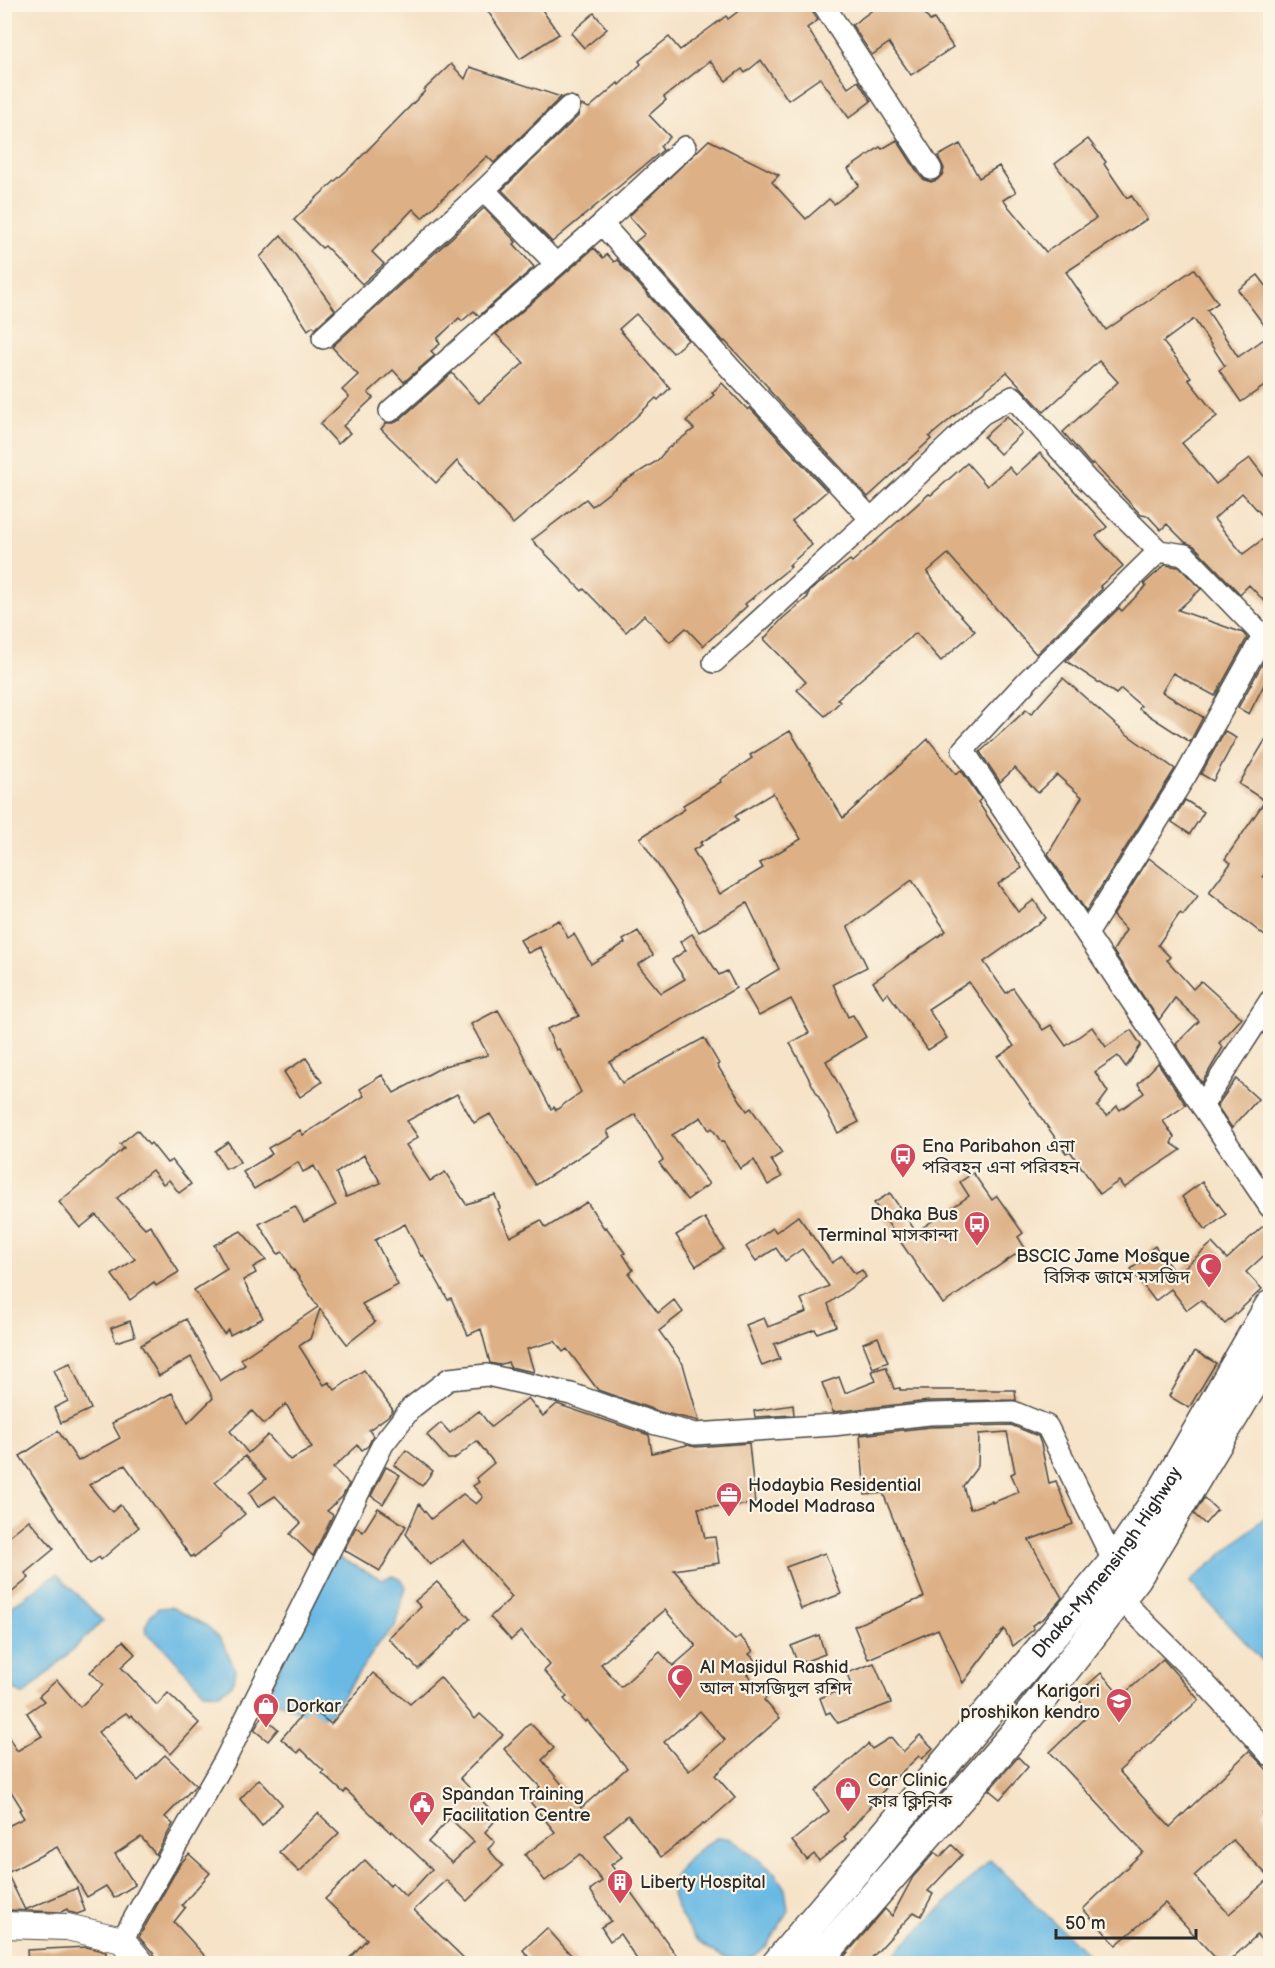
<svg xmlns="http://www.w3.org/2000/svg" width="1275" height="1968" viewBox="0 0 1275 1968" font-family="'Balsamiq Sans','Noto Sans Bengali',sans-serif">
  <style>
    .water { fill: #69b9e4; stroke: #4a7288; stroke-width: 1.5 }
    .building { fill: #ddb086; fill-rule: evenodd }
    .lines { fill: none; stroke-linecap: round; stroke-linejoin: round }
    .minor-casing { stroke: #494743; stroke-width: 24 }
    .tertiary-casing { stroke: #494743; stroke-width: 28 }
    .secondary-casing { stroke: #494743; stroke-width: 33 }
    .minor { stroke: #fff; stroke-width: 21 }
    .tertiary { stroke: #fff; stroke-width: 26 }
    .secondary { stroke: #fff; stroke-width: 30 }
    .labels { text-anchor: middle; stroke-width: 4.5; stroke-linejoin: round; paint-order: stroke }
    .poi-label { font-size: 18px; fill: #2b2b2b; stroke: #fcf5e5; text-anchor: start }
    .street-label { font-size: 18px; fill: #2b2b2b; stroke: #fcf5e5 }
  </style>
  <rect width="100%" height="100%" fill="#fcf5e5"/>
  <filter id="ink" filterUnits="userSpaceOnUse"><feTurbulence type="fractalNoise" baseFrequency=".0167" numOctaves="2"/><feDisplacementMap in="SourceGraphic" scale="12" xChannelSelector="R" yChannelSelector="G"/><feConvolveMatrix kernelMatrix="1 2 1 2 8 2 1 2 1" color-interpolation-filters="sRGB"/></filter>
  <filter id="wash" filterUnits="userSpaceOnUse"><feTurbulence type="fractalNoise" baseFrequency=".008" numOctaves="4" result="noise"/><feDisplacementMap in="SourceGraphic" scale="24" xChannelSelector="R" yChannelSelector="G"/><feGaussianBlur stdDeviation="1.35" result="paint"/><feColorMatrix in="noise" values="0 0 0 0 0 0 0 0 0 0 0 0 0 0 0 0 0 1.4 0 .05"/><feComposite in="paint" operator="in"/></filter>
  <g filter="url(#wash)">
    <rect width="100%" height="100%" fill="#f6e3c8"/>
    <g class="water">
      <polygon points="1270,1513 1270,1669 1190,1582"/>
      <path d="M331 1554 382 1579 393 1576 402 1580 406 1587 395 1626 380 1642 330 1714 317 1719C301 1712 280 1706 268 1693Z"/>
      <polygon points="57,1574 103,1621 24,1695 5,1684 5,1611"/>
      <polygon points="171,1607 207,1626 221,1640 236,1670 234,1680 230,1686 219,1693 204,1692 163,1647 147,1634 145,1627 150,1616 159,1608"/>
      <path d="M718 1837 732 1839 775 1873 785 1889 788 1910 786 1915C776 1930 765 1954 747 1959 732 1964 712 1952 701 1943 690 1934 669 1900 672 1886 677 1863 699 1849 718 1837Z"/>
      <polygon points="990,1860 1096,1963 888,1963 886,1962"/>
    </g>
    <g id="blocks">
      <g class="building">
        <polygon points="483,4 538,4 559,34 520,59"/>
        <polygon points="748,4 807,4 818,20 807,28 848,88 858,81 871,101 849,118 820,78 788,100 761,60 745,73 742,69 726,81 710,61 664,97 666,100 649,115 670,137 660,146 663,150 552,242 502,190 578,116 581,105 589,108 618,83 619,85 641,64 639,61 669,37 680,50 726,16 728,19"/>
        <polygon points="881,4 918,4 930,21 934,19 953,47 911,75 889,43 872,55 852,25"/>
        <polygon points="594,13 607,29 584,48 571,33"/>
        <polygon points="451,64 465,79 470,67 561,97 494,163 487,156 422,218 413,209 372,252 384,264 362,284 332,253 325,246 322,248 294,220 316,198 355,163 425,91 424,90"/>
        <polygon points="1088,139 1106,162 1104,164 1127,198 1131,195 1147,219 1066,272 1106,330 1194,269 1218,303 1207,310 1238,357 1270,335 1270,382 1241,402 1219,370 1225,366 1194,319 1163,342 1191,377 1188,379 1217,416 1182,443 1216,484 1250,458 1270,484 1270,524 1242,493 1214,519 1243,554 1270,534 1270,607 1249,585 1240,594 1194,546 1185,542 1167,524 1161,530 1148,516 1141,515 1093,463 1091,465 1063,432 1118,382 1099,361 1044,412 1007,372 929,437 931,439 868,497 768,389 769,388 725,341 724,342 635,242 645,234 629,216 709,140 779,175 772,182 806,219 829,199 834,204 859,185 848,169 880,147 882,149 897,140 920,176 925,180 931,182 937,180 943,174 944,168 938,156 960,144 979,178 999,166 1016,192 1003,200 1046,252 1096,218 1055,164"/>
        <polygon points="484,208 516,242 514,244 534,267 479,316 474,311 462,321 459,318 437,339 440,344 431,351 435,355 404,382 393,370 368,393 373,398 343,426 350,433 338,444 320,424 349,397 342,390 358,375 332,347"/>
        <polygon points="281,235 335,310 315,328 313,326 308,330 260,257"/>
        <polygon points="594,248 603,258 607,254 614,262 617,260 688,340 673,353 636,314 619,329 670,388 658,400 656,398 613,439 513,524 457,461 436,483 381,429 386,423 393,423 398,421 452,373 479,403 524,363 496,334"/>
        <polygon points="1258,275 1270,291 1270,333 1238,290"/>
        <polygon points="722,383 748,410 750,408 827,491 792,521 812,545 789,565 791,567 745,604 747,606 703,646 686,628 670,642 644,615 626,632 584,589 582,591 532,540 586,499 592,506 623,482 657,461 667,449 694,429 686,421 714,395 712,393"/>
        <polygon points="1007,416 1022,433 1000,454 984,437"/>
        <polygon points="1040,453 1107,527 1096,536 1123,566 1100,586 1102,589 1036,654 948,554 927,572 954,608 975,631 941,661 916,633 837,699 840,702 825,716 797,690 806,682 764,639 783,618 808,597 807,595 811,590 850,560 852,562 929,494 931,495 967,463 987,486 1009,467 1016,475"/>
        <polygon points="1165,565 1179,567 1201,589 1178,610 1243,633 1247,638 1215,696 1173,673 1162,692 1203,717 1190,742 1139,709 1141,706 1121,689 1116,694 1066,661 1119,608 1122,611 1146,586 1144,584"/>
        <polygon points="1265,659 1270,662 1270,673 1249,714 1238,708"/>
        <polygon points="1063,678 1125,733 1175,769 1086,911 1048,854 1082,797 1057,775 1038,793 1015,768 1000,782 980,752 1026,710 1031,714"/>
        <path d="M790 731 843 818 928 739 956 774 961 770 981 799 978 802 1022 868 998 884 1018 912 1034 900 1046 918 984 962 1006 993 1013 988 1043 1030 1051 1025 1066 1046 1092 1027 1106 1047 1131 1030 1141 1045 1126 1067 1118 1056 1095 1072 1108 1092 1097 1107 1107 1116 1117 1106 1120 1110 1144 1093 1138 1084 1158 1063 1186 1105 1163 1121 1174 1137 1171 1143 1181 1150 1124 1188 1119 1181 1100 1194 1070 1151 1066 1153 998 1057 1014 1046 969 982 928 1009 947 1038 928 1050 888 993 883 997 873 982 946 931 912 880 848 927 867 967 833 984 848 1017 853 1015 866 1037 826 1061 859 1122 838 1133 790 1043 809 1033 791 999 759 1016 744 990 779 969 747 903 699 932 681 900 640 838 685 809 683 805 721 782 720 780 752 758 750 755ZM773 793 801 839 760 863 763 868 720 894 693 850 702 845 700 843 738 820 735 816Z"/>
        <polygon points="1225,731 1236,738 1213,781 1201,774"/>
        <polygon points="1270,732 1270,865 1263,876 1270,882 1270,940 1209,892 1231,863 1225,859 1265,801 1239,784"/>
        <polygon points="1185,800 1204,812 1190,834 1172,822"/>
        <polygon points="1149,858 1198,896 1183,915 1180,913 1158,945 1170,957 1167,960 1193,989 1201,981 1242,1018 1219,1043 1223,1047 1202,1083 1176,1044 1199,1021 1175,998 1159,1020 1113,951 1126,930 1113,916"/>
        <path d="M559 920 568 938 574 934 591 964 625 943 623 940 638 931 653 955 638 965 661 993 685 979 672 960 686 950 680 942 692 934 719 975 727 971 736 988 610 1062 622 1083 704 1038 719 1064 717 1065 747 1111 751 1108 782 1153 771 1160 782 1177 768 1185 754 1160 740 1169 723 1141 721 1142 712 1128 709 1130 701 1117 672 1135 709 1184 687 1200 659 1163 663 1160 635 1114 607 1131 610 1137 536 1185 490 1114 474 1123 457 1094 407 1121 418 1137 406 1145 430 1181 445 1172 466 1204 495 1195 500 1208 498 1209 510 1237 541 1220 546 1228 587 1202 604 1228 606 1227 625 1253 623 1254 633 1270 629 1274 658 1313 674 1300 683 1312 659 1331 683 1364 699 1421 660 1412 598 1390 567 1349 563 1352 555 1341 527 1349 534 1372 510 1367 508 1362 499 1365 490 1363 481 1329 468 1335 451 1298 448 1300 423 1255 421 1256 405 1224 375 1240 398 1285 362 1304 375 1322 347 1344 320 1309 310 1339 299 1346 324 1385 329 1382 335 1390 364 1370 393 1410 388 1416 369 1430 373 1436 368 1446 362 1450 358 1445 333 1468 349 1484 342 1497 327 1511 333 1515 313 1556 290 1534 301 1523 278 1499 275 1496 258 1507 249 1493 266 1479 245 1456 215 1482 245 1514 220 1535 221 1536 194 1557 193 1555 191 1557 125 1465 89 1485 112 1512 120 1505 139 1527 101 1560 99 1557 90 1564 20 1456 58 1431 78 1461 120 1438 112 1423 172 1393 188 1423 213 1398 191 1357 159 1376 141 1345 186 1319 220 1381 245 1365 241 1359 318 1307 294 1270 293 1271 283 1252 278 1254 259 1224 295 1206 304 1222 336 1205 314 1166 303 1172 298 1162 254 1189 243 1172 272 1154 268 1148 300 1130 303 1135 364 1096 360 1089 382 1075 394 1093 444 1066 488 1055 471 1024 498 1010 517 1043 551 1109 554 1107 556 1110 581 1092 559 1049 556 1050 547 1029 579 1016 540 947 528 953 520 940ZM364 1155 381 1183 346 1197 336 1173ZM286 1404 312 1448 290 1460 268 1435 248 1453 230 1431 252 1411 264 1424Z"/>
        <polygon points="306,1058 322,1082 300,1097 284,1072"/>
        <polygon points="1236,1079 1258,1099 1232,1128 1217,1106"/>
        <polygon points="137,1130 149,1145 151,1143 167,1163 172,1160 191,1184 179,1193 169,1180 163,1184 152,1170 117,1198 145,1228 150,1225 179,1272 156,1286 154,1282 130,1300 112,1275 135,1259 96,1215 80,1228 59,1202 124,1148 120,1144"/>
        <polygon points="228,1142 240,1162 231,1168 225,1168 215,1151"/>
        <polygon points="973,1173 992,1200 997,1196 1023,1233 1018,1237 1025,1248 943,1304 874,1203 890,1193 916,1232 969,1196 960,1182"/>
        <polygon points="1202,1182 1226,1214 1206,1230 1182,1197"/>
        <polygon points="798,1216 832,1263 842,1256 855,1274 862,1270 866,1277 828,1304 836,1326 817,1333 815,1329 774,1344 780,1359 762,1366 746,1325 764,1318 768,1327 807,1312 801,1299 829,1286 802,1249 785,1261 776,1248 756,1261 746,1247 773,1228 776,1232"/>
        <polygon points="705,1218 724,1249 696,1266 676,1235"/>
        <polygon points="1263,1226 1270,1235 1270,1250 1246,1272 1262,1289 1225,1324 1201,1300 1187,1310 1171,1289 1155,1301 1131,1269 1143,1260 1141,1257 1155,1246 1176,1275 1212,1243 1227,1259"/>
        <polygon points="241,1231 266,1260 253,1267 256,1273 243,1280 263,1318 230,1335 228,1330 224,1334 194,1290 227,1269 214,1245"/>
        <polygon points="130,1321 135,1336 116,1342 111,1328"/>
        <polygon points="878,1337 888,1362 873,1368 863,1343"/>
        <polygon points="1195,1351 1216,1363 1189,1408 1169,1396"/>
        <polygon points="70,1363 91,1409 61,1423 54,1408 68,1401 54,1370"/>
        <polygon points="886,1367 894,1389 900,1388 900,1390 1015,1390 1016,1400 929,1401 833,1412 822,1383 839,1377 845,1393 876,1381 872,1371"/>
        <path d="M528 1398 543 1416 557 1404 649 1435 652 1453 687 1445 696 1447 749 1443 755 1504 698 1508 705 1538 715 1537 719 1563 674 1570 724 1629 735 1640 740 1636 753 1651 749 1654 758 1663 747 1674 767 1697 764 1700 780 1718 715 1775 735 1798 704 1825 703 1824 661 1857 628 1815 604 1835 622 1857 611 1865 683 1964H640L620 1934 610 1941 601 1927 611 1921 590 1890 602 1881 580 1854 545 1881 525 1855 555 1832 527 1798 540 1787 504 1749 530 1723 554 1748 542 1760 581 1808 627 1768 587 1720 585 1722 564 1699 567 1697 544 1671 550 1665 521 1631 511 1640 490 1617 512 1597 464 1541 430 1565 406 1534 419 1504 431 1519 463 1494 476 1504 483 1497 473 1486 479 1482 476 1478 494 1463 477 1441 454 1459H448L427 1435 441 1423 450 1433 479 1411 491 1427ZM665 1610 696 1646 673 1666 660 1652 621 1687 601 1664ZM700 1711 725 1740 689 1771 664 1742Z"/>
        <polygon points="793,1405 794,1415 755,1417 754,1411"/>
        <path d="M1011 1425 1038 1436 1041 1444 1049 1483 1056 1481 1073 1524 1029 1540 1062 1598 1044 1618 1032 1625 1034 1629 1013 1646 1004 1629 963 1683 938 1629 868 1659 854 1626 924 1597 883 1493 865 1495 860 1435 930 1427ZM1007 1432 1015 1472 1011 1474 1019 1492 992 1503V1501L970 1509 963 1486 978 1466 979 1434Z"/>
        <polygon points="406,1450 433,1471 422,1486 394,1465"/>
        <polygon points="386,1467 400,1475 383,1504 371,1496"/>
        <polygon points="1204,1498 1217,1510 1205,1524 1194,1514"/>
        <polygon points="378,1508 406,1526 380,1571 344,1550 356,1527 363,1532"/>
        <polygon points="29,1520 54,1549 25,1573 29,1578 4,1599 4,1540"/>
        <polygon points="825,1553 841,1594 801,1609 786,1567"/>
        <polygon points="437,1582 470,1619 418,1669 388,1638 421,1607 415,1601"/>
        <polygon points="819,1635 825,1654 798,1664 791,1646"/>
        <polygon points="123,1641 135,1654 121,1667 157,1705 168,1693 199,1723 171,1754 131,1715 130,1717 126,1713 98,1732 138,1781 165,1755 196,1785 165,1817 173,1824 156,1855 141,1837 115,1854 135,1885 114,1898 106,1886 87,1897 57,1847 7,1873 25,1910 77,1888 85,1911 77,1914 69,1912 67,1909 61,1912 4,1910 4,1828 24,1818 19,1810 22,1809 4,1780 4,1730 17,1751 42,1736 27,1713 44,1701 39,1696 57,1680 80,1707 103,1685 90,1672"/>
        <path d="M1163 1659 1199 1700 1119 1771 1170 1827 1249 1751 1270 1773V1804L1262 1813 1270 1822V1950L1257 1935 1226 1964H1221L1165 1903 1116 1945 1083 1909 1143 1852 1050 1752 1091 1713 1075 1696 1101 1673 1122 1696ZM1233 1840 1270 1878 1229 1914 1194 1876Z"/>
        <polygon points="874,1663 891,1703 838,1723 830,1712 826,1714 820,1698 851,1686 847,1673"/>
        <path d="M373 1673 410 1704 440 1677 475 1719 480 1714 503 1735 460 1778 490 1809 486 1813 494 1822 485 1832 495 1842 488 1849 503 1866 467 1901 446 1880 414 1910 470 1964H344L367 1939 325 1899 365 1860 390 1886 392 1883 406 1897 432 1869 392 1831 391 1833 346 1790 344 1793 322 1773 324 1771 301 1749 298 1753 281 1739 309 1707 331 1724ZM450 1818 474 1842 452 1863 428 1842Z"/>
        <polygon points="263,1716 278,1729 268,1741 254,1730"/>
        <polygon points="920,1735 933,1748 922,1759 919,1756 890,1783 844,1837 846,1839 819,1861 814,1854 807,1860 792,1841 829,1811 815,1791 868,1744 872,1749 891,1737 903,1752"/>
        <polygon points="1018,1757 1028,1767 1000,1799 989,1790"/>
        <polygon points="259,1779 282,1804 262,1826 240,1799"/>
        <polygon points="318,1813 339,1833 299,1872 279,1852"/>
        <polygon points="952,1845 962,1855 928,1891 933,1894 921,1916 914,1912 866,1964 838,1964 885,1909 892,1916 913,1877 935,1852 940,1857"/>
        <polygon points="189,1854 210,1873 182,1905 185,1908 174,1922 212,1964 157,1964 154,1954 139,1937 180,1864"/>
        <polygon points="547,1928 579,1964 534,1964 523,1950"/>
        <polygon points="87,1947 106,1952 107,1964 28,1964 27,1950"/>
      </g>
    </g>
  </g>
  <g filter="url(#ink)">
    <use href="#blocks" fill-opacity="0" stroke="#494743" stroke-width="1.5"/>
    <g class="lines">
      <g class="minor-casing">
        <g id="minor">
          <polyline points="823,4 931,169"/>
          <polyline points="484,190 569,107"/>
          <polyline points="602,224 685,147"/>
          <polyline points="323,338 484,190 556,264"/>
          <polyline points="390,411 602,224 731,369 871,519"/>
          <polyline points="1159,551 1029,679 963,750 1270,1207"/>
          <polyline points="714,662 871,519 982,414 1013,397 1087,480 1159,551 1185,555 1270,643"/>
          <polyline points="1087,934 1186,775 1263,636"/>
          <polyline points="1202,1106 1270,1001"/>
          <polyline points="1120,1598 1202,1680 1270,1755"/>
          <polyline points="122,1940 225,1760 383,1444 411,1408 449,1379 487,1375 571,1394 656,1424 695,1434 833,1425 929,1414 1013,1412 1047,1426 1114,1562"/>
        </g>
      </g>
      <g class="tertiary-casing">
        <polyline id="tertiary" points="4,1925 67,1927 122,1940 142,1964"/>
      </g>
      <g class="secondary-casing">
        <g id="secondary">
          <path id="s1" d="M777 1964 1114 1562 1165 1488 1270 1306"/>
          <polyline points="815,1964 1014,1735 1136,1578 1270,1355"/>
        </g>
      </g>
      <use href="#minor" class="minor"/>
      <use href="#tertiary" class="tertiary"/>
      <use href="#secondary" class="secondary"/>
    </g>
  </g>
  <defs>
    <g id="bus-pin" transform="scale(1.35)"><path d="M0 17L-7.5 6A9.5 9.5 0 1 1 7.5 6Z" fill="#d1495b" stroke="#fcf5e5"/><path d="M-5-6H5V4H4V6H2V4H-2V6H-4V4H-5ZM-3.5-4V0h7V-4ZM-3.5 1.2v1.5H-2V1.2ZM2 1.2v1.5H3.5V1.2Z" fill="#fff"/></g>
    <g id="mosque-pin" transform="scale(1.35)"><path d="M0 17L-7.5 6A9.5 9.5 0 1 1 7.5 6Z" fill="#d1495b" stroke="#fcf5e5"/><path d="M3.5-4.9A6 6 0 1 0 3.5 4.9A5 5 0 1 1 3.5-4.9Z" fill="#fff"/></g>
    <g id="office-pin" transform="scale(1.35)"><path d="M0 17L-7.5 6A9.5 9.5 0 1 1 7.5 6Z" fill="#d1495b" stroke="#fcf5e5"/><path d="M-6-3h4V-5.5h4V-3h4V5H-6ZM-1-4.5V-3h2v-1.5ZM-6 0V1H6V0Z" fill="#fff"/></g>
    <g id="university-pin" transform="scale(1.35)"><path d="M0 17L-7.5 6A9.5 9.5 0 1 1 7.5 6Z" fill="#d1495b" stroke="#fcf5e5"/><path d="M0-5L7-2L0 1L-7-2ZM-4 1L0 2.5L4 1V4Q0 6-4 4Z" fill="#fff"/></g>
    <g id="shop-pin" transform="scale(1.35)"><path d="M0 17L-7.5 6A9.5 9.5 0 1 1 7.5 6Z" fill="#d1495b" stroke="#fcf5e5"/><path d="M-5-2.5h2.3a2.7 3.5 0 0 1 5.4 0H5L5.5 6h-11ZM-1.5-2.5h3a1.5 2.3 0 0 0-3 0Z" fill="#fff"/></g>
    <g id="civic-pin" transform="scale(1.35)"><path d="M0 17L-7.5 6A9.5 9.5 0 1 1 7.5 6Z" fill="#d1495b" stroke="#fcf5e5"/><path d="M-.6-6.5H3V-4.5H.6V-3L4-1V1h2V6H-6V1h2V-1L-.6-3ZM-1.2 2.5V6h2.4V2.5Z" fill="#fff"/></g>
    <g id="building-pin" transform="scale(1.35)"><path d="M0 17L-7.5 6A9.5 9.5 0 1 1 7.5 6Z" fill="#d1495b" stroke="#fcf5e5"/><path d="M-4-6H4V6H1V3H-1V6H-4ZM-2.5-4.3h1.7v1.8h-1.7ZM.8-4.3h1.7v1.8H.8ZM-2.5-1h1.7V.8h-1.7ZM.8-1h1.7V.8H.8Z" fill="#fff"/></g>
  </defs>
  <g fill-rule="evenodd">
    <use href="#bus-pin" x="903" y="1156"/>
    <use href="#bus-pin" x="977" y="1224"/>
    <use href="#mosque-pin" x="1209" y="1266"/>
    <use href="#office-pin" x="729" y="1495"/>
    <use href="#mosque-pin" x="680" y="1677"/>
    <use href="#university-pin" x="1119" y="1701"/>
    <use href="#shop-pin" x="266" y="1706"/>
    <use href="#shop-pin" x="848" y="1790"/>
    <use href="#civic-pin" x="422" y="1804"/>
    <use href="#building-pin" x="620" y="1882"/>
  </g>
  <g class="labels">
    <g class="poi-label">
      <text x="922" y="1152">Ena Paribahon এনা<tspan x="922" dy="21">পরিবহন এনা পরিবহন</tspan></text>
      <text x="958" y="1220" text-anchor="end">Dhaka Bus<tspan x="958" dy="21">Terminal মাসকান্দা</tspan></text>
      <text x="1190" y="1262" text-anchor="end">BSCIC Jame Mosque<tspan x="1190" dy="21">বিসিক জামে মসজিদ</tspan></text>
      <text x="748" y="1491">Hodaybia Residential<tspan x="748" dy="21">Model Madrasa</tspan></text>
      <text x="700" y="1673">Al Masjidul Rashid<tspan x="700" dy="21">আল মাসজিদুল রশিদ</tspan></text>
      <text x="1100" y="1697" text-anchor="end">Karigori<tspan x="1100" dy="21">proshikon kendro</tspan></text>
      <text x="286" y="1712">Dorkar</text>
      <text x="868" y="1786">Car Clinic<tspan x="868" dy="21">কার ক্লিনিক</tspan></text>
      <text x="442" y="1800">Spandan Training<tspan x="442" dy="21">Facilitation Centre</tspan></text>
      <text x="640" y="1888">Liberty Hospital</text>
    </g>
    <g class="street-label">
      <text dy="6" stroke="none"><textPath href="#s1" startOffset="520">Dhaka-Mymensingh Highway</textPath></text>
    </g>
  </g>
  <rect width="1275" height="1968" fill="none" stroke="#fcf5e5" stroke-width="24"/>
  <path d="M1056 1929v9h140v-9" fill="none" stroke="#2b2b2b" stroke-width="3"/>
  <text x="1065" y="1929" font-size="18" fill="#2b2b2b" stroke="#fcf5e5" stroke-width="4.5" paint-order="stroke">50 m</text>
</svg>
